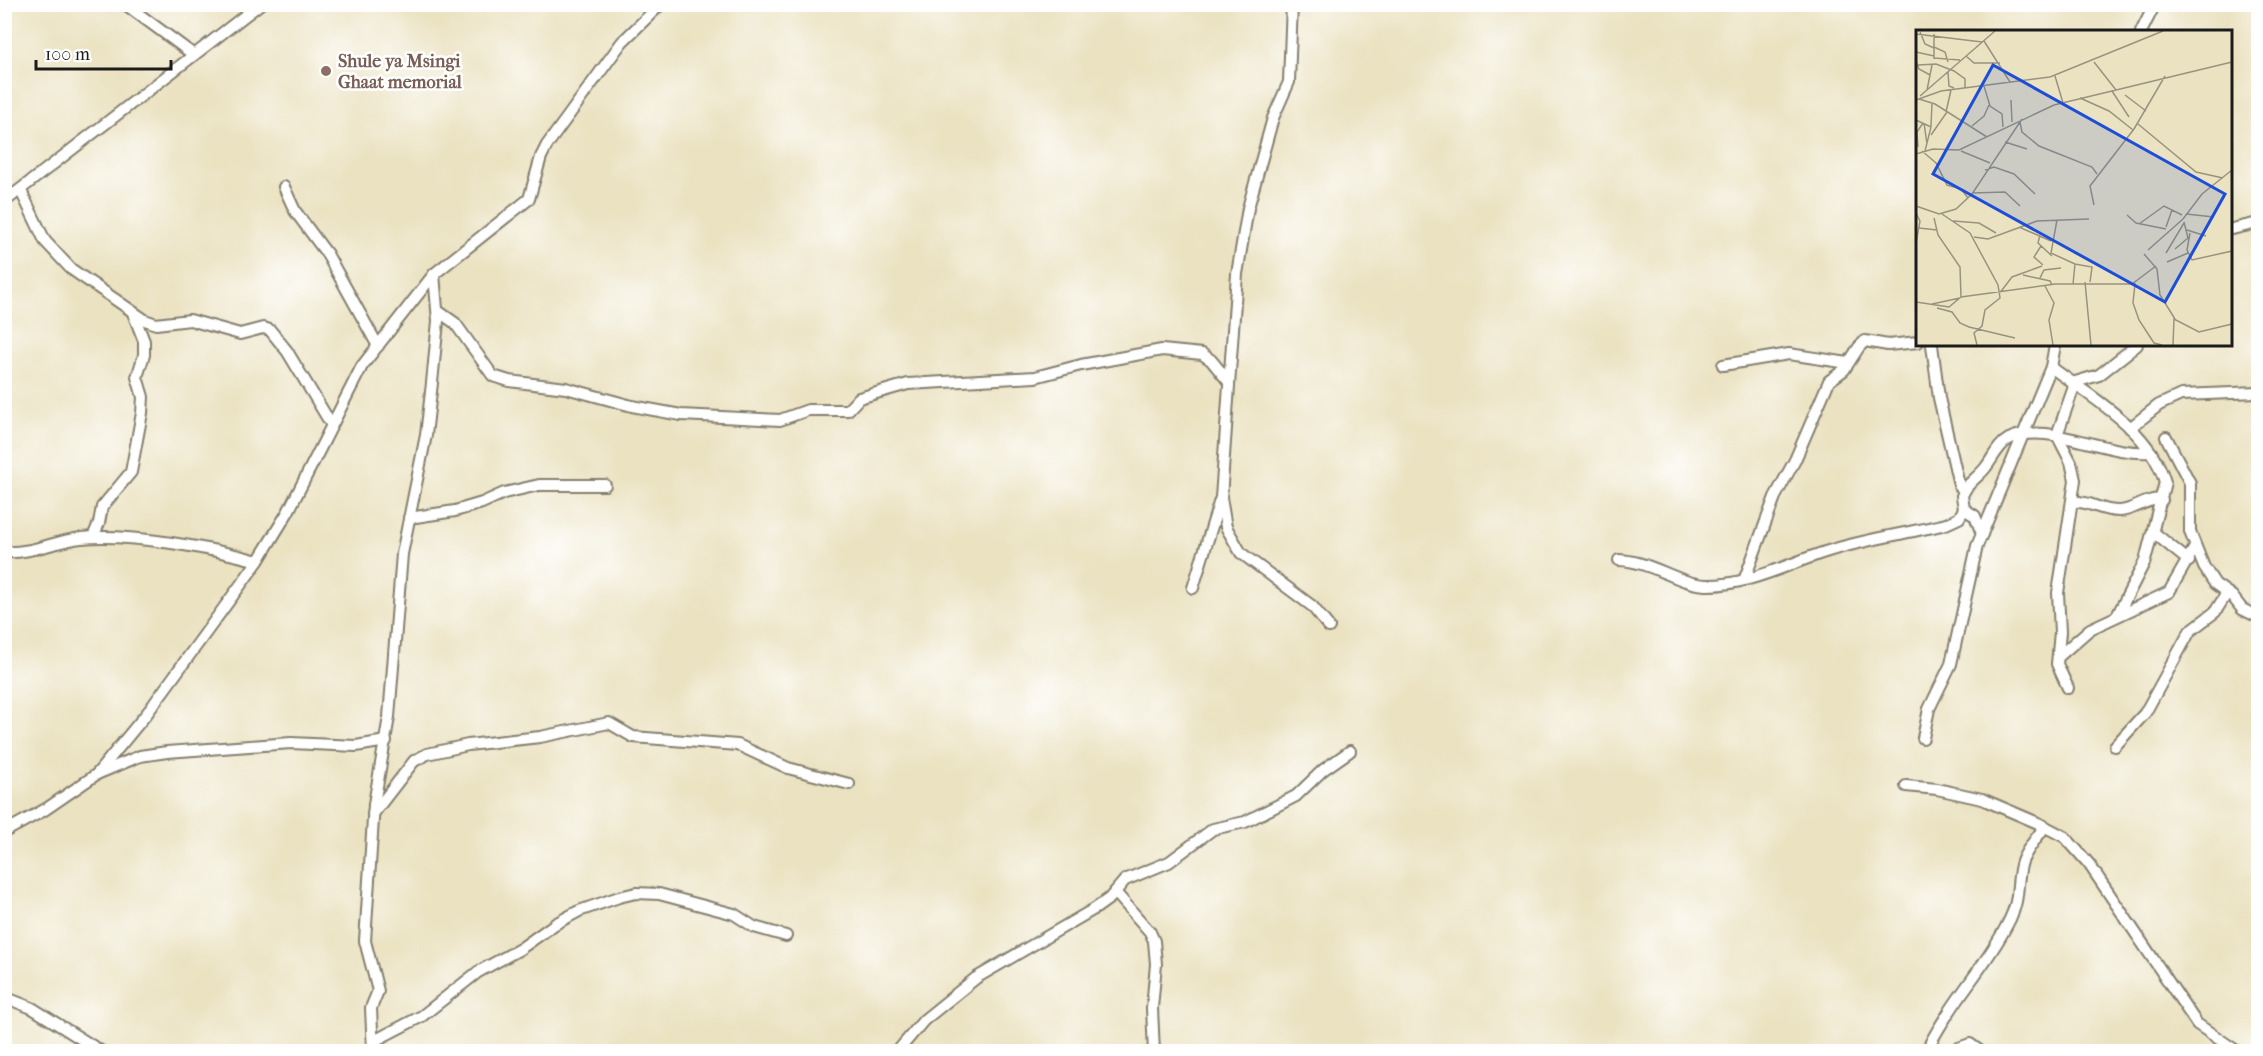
<svg xmlns="http://www.w3.org/2000/svg" width="2263" height="1056" viewBox="0 0 2263 1056" font-family="'IM FELL French Canon',serif">
  <style>
    .lines { fill: none; stroke-linecap: round; stroke-linejoin: round }
    .minor-casing { stroke: #847f6e; stroke-width: 14 }
    .minor { stroke: #fff; stroke-width: 10 }
    .education-dot { fill: #8d6e63; stroke: #fff; stroke-width: 2 }
    .labels { text-anchor: middle; stroke-width: 5; stroke-linejoin: round; paint-order: stroke }
    .education-label { font-size: 18px; font-weight: bold; fill: #785e54; stroke: #fff; text-anchor: start }
    .inset-road { fill: none; stroke: #98937f; stroke-width: 1.5 }
    .view { fill: #1d4ed8; fill-opacity: 0.15; stroke: #1d4ed8; stroke-width: 3 }
    .inset-edge { fill: none; stroke: #1c1c1c; stroke-width: 3 }
  </style>
  <rect width="100%" height="100%" fill="#fff"/>
  <filter id="ink" filterUnits="userSpaceOnUse"><feTurbulence type="fractalNoise" baseFrequency=".0167" numOctaves="2"/><feDisplacementMap in="SourceGraphic" scale="12" xChannelSelector="R" yChannelSelector="G"/><feConvolveMatrix kernelMatrix="1 2 1 2 8 2 1 2 1" color-interpolation-filters="sRGB"/></filter>
  <filter id="wash" filterUnits="userSpaceOnUse"><feTurbulence type="fractalNoise" baseFrequency=".008" numOctaves="4" result="noise"/><feDisplacementMap in="SourceGraphic" scale="24" xChannelSelector="R" yChannelSelector="G"/><feGaussianBlur stdDeviation="1.35" result="paint"/><feColorMatrix in="noise" values="0 0 0 0 0 0 0 0 0 0 0 0 0 0 0 0 0 1.4 0 .05"/><feComposite in="paint" operator="in"/></filter>
  <g filter="url(#wash)">
    <rect width="100%" height="100%" fill="#ebe2c1"/>
  </g>
  <g filter="url(#ink)">
    <g class="lines">
      <g class="minor-casing">
        <g id="minor">
          <polyline points="125,4 194,55"/>
          <polyline points="1292,4 1289,82 1273,118 1248,208 1237,274 1221,498 1226,527 1241,553 1312,606 1329,627"/>
          <polyline points="2141,32 2155,4"/>
          <polyline points="284,187 295,211 327,254 378,346"/>
          <polyline points="21,191 45,241 71,269 145,320 156,324 190,320 240,334 263,328 270,330 287,351 331,424"/>
          <polyline points="4,202 260,4"/>
          <polyline points="2232,229 2258,223"/>
          <polyline points="438,311 455,323 493,376 509,381 566,388 632,406 681,415 780,420 808,410 848,410 859,398 908,384 1035,377 1081,365 1162,350 1202,354 1211,360 1229,382"/>
          <polyline points="1932,345 1939,398 1959,485 1964,491"/>
          <polyline points="1723,365 1789,354 1848,363"/>
          <path d="M2051 367C2093 399 2149 428 2165 482L2145 561 2117 616"/>
          <polyline points="2072,383 2099,375 2137,345"/>
          <polyline points="2130,428 2159,405 2181,395 2258,392"/>
          <polyline points="2166,437 2190,483 2190,532 2204,567 2215,584 2232,596 2242,609 2258,617"/>
          <path d="M2073 502C2088 500 2102 512 2120 511 2135 510 2148 497 2162 500"/>
          <polyline points="409,518 455,511 482,503 504,493 539,485 605,485"/>
          <polyline points="2153,532 2189,561"/>
          <path d="M1982 534 1975 516 1964 509 1962 496C1966 483 1978 478 1986 467 1993 458 1998 445 2009 439 2046 420 2106 456 2151 452"/>
          <polyline points="93,537 99,523 102,507 131,472 142,413 143,397 137,377 144,355 144,341 133,313"/>
          <path d="M4 552C31 554 55 541 81 538 129 533 211 548 258 561"/>
          <path d="M1619 560C1651 561 1678 584 1706 585 1746 586 1788 564 1825 552 1864 539 1905 534 1946 524L1959 518 1964 509"/>
          <polyline points="1745,578 1775,497 1795,460 1829,381 1844,370 1859,347 1865,341 1888,345 1918,342"/>
          <polyline points="1193,588 1220,500"/>
          <polyline points="2058,657 2090,629 2169,592 2195,547"/>
          <polyline points="2068,688 2057,664 2060,632 2058,593 2075,480 2071,462 2057,435 2075,384"/>
          <polyline points="1923,738 1929,709 1951,664 1977,546 2051,367 2055,345"/>
          <polyline points="2115,746 2145,713 2190,631 2215,612 2227,593"/>
          <polyline points="97,774 140,756 167,752 291,743 356,746 386,741"/>
          <polyline points="1906,786 1937,789 1982,799 2038,823 2065,837 2089,864 2197,1024 2238,1052"/>
          <polyline points="373,814 414,761 427,754 468,745 540,737 609,723 633,737 738,745 788,768 849,784"/>
          <polyline points="4,832 46,809 97,774 148,712 258,561 288,512 362,366 434,274 529,199 541,157 547,145 622,42 661,4"/>
          <polyline points="1115,892 1150,932 1154,941 1156,964 1152,1008 1154,1052"/>
          <polyline points="4,997 32,1008 102,1052"/>
          <polyline points="374,1041 422,1016 478,972 520,949 555,924 579,911 619,897 636,893 659,894 734,914 754,927 786,936"/>
          <polyline points="272,1052 274,1052"/>
          <polyline points="373,1052 371,1008 378,991 365,941 374,804 389,717 402,554 426,435 432,383 438,321 434,274"/>
          <polyline points="897,1052 924,1020 976,978 1096,908 1110,898 1125,880 1169,862 1213,829 1245,822 1296,796 1323,770 1350,751"/>
          <path d="M1936 1052 1930 1044C1953 999 1988 964 2010 919 2020 899 2016 885 2021 865 2024 852 2037 838 2045 826"/>
          <polyline points="1947,1052 1970,1044 1981,1052"/>
        </g>
      </g>
      <use href="#minor" class="minor"/>
    </g>
  </g>
  <circle class="education-dot" cx="326" cy="71" r="6"/>
  <g class="labels">
    <g class="education-label">
      <text x="338" y="67">Shule ya Msingi<tspan x="338" dy="21">Ghaat memorial</tspan></text>
    </g>
  </g>
  <g transform="translate(1916 30)">
    <rect width="316" height="316" fill="#ebe2c1"/>
    <path class="inset-road" d="M4 2 9 14 18 18M0 4 66 12M18 4V29M68 11 94 52M18 17 29 22 32 32M0 22 18 26M50 26 58 33H84M18 28 44 30M0 31 3 39 14 45M178 32 200 60M2 35 20 34 38 41 49 49V58M32 42 33 56 38 58M139 46 147 73M68 56 74 76 86 84 87 97M11 60 16 35M196 61 213 87M209 65 230 81M4 66 79 1M164 68 193 81 217 100M3 69 19 74 71 107M0 70 25 61 134 47 247 1M95 70 96 92M30 82 35 60M0 90 15 97 9 121M104 92 106 102 123 116 176 137 181 144M8 93 11 114M222 94 280 142 307 148M15 96 16 73M56 96 68 86 73 75M15 105 31 82M89 112 111 119M2 117 1 102 7 93M6 121 20 133 31 155 45 159 52 168M45 121 74 133M0 124 17 119 43 120 138 75 316 32M69 140 78 137 98 144 119 164M56 163 89 162 104 176M178 175 174 156 218 99 249 46M0 176 23 184 40 179 56 164 106 89M0 183 4 191 0 213M26 184 54 203 82 255 84 268 69 280 66 296 58 303 61 315M270 184 298 187M211 185 220 193 250 199M18 188 22 205 44 237 45 267M141 190 135 223 159 234 157 254M37 191 63 193 80 203M223 194 248 176 266 185M103 197 135 211M250 197 256 180M3 198 21 200M271 200 290 206M274 203 271 220 276 230 316 221M124 205 122 213 136 226M58 207 72 209 121 191 173 189M125 216 118 227 127 235M259 219 272 208 268 192M232 220 267 189 286 164 316 140M250 223 268 193M228 224 241 239 244 265 259 289M251 232 272 223M159 234 176 237 174 252M107 245 134 251 136 255M124 248 128 240 145 238M169 252 175 315M216 254 240 236M129 256 138 273 133 290 137 315M83 264 96 247 126 236M0 272 33 277 45 267 139 254H219L217 273 223 290 238 313 246 315M16 274 44 268M21 278 36 282 44 293 53 297 99 308M257 315 258 289 283 302 316 294"/>
    <path class="view" d="M77 35 309 164 249 272 17 144Z"/>
    <rect width="316" height="316" class="inset-edge"/>
  </g>
  <rect width="2263" height="1056" fill="none" stroke="#fff" stroke-width="24"/>
  <path d="M36 60v9h135v-9" fill="none" stroke="#1c1c1c" stroke-width="3"/>
  <text x="45" y="60" font-size="18" fill="#1c1c1c" stroke="#ffffff" stroke-width="4.5" paint-order="stroke">100 m</text>
</svg>
